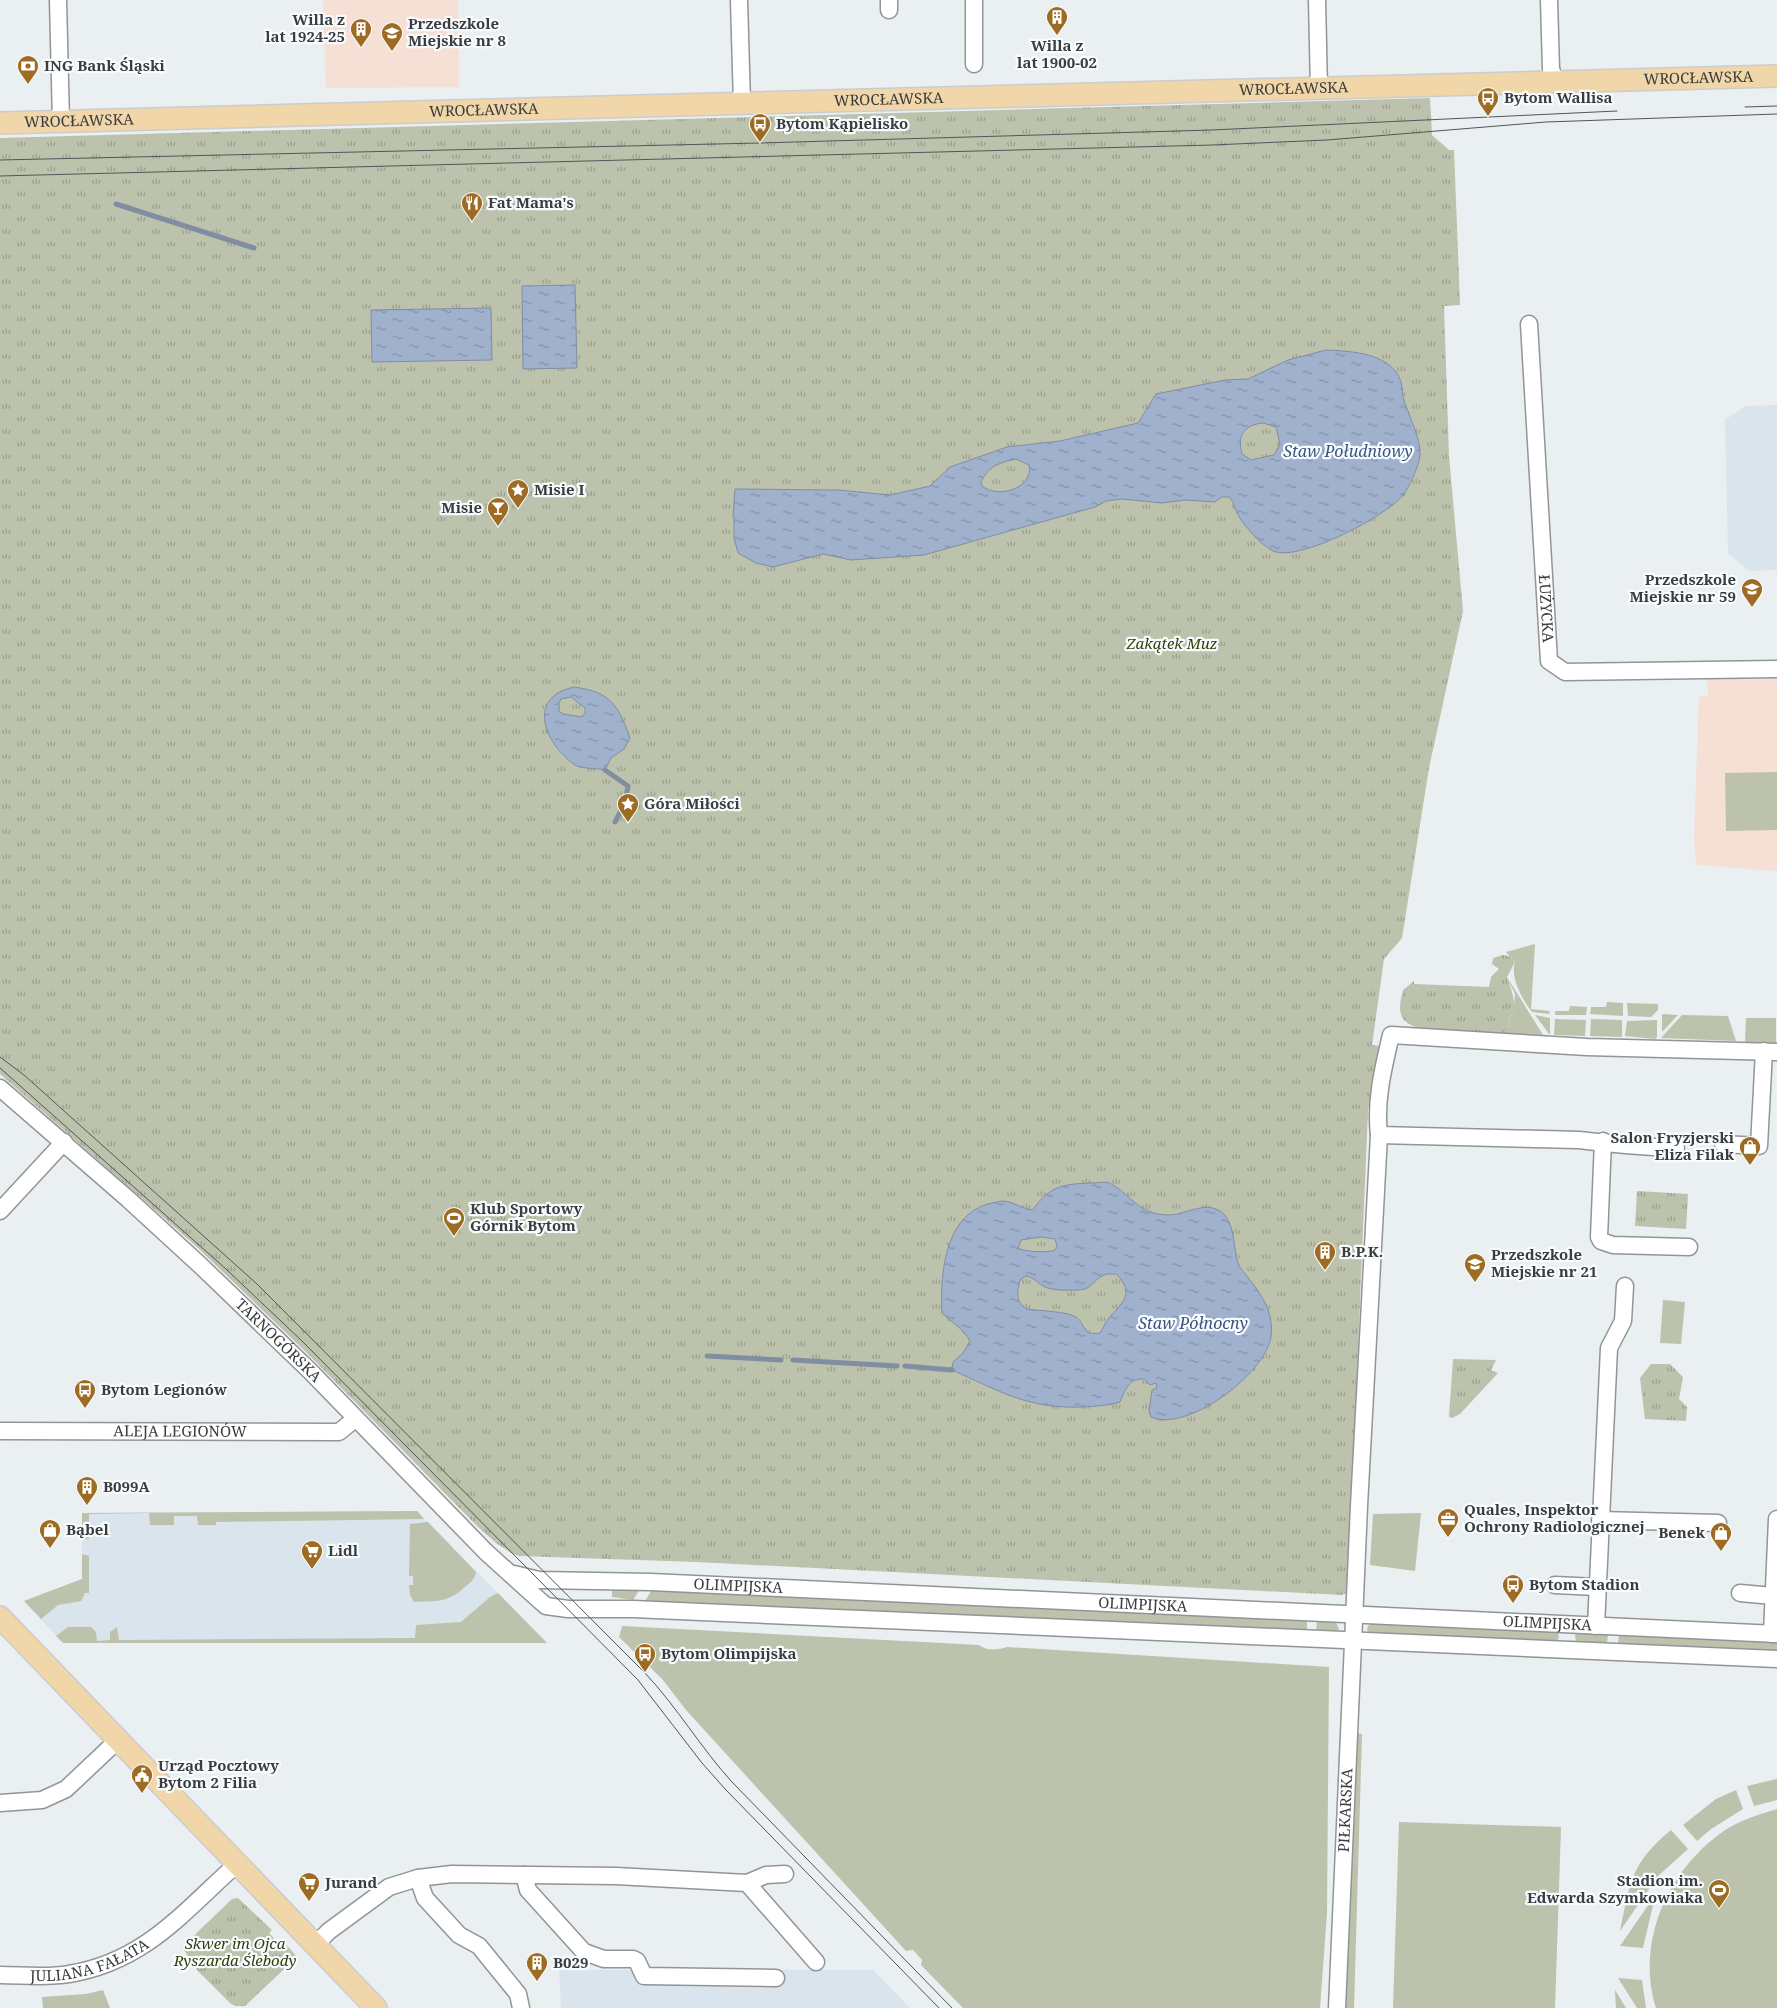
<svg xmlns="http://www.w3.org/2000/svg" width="1777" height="2008" viewBox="0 0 1777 2008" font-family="'Noto Serif',serif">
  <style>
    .built { fill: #d9e4ec }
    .education { fill: #f6dfd4 }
    .green { fill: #bcc2ac }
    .park { fill: url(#park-tufts) }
    .water { fill: url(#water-ripples); stroke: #818ea2; fill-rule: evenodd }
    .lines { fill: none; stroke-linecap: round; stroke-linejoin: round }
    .stream { stroke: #818ea2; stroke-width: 5 }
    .minor-casing { stroke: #919598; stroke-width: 19 }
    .major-casing { stroke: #cccccd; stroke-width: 24 }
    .minor { stroke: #fff; stroke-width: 16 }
    .major { stroke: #f0d6a9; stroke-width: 21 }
    .tram { stroke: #535657; stroke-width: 1 }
    .labels { text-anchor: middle; stroke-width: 4.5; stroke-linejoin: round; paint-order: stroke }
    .poi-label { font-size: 15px; font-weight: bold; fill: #3a3c3d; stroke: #f8fcff; text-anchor: start }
    .street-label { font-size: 15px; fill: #3a3c3d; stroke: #f8fcff }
    .park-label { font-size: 15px; font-style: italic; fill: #333e08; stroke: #f8fcff }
    .water-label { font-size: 16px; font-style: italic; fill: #3b547e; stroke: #f8fcff }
  </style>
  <defs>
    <pattern id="park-tufts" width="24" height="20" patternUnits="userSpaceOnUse" patternTransform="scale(1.25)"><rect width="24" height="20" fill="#bcc2ac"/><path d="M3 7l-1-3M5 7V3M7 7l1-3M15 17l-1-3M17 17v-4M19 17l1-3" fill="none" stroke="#9a9f8d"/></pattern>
    <pattern id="water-ripples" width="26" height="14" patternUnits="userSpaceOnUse" patternTransform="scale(1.25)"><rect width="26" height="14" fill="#a0b1ce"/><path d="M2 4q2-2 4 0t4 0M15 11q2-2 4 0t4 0" fill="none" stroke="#8391a8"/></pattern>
  </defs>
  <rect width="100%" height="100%" fill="#eaeff2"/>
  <g class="built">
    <polygon points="1777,405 1777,570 1749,571 1728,553 1725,420 1745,406"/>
    <polygon points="417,1511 547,1643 63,1643 24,1601 82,1579 82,1513"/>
    <polygon points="559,1970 873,1970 910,2008 561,2008"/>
  </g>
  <g class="education">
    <polygon points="323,0 458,0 459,87 326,88"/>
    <polygon points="1706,674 1777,675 1777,871 1696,865 1694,836 1699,696 1708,695"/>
  </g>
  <g class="green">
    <polygon points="1777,772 1777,830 1726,831 1725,773"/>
    <path d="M1535 944 1531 1009 1550 1011 1549 1014 1532 1012C1522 999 1510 978 1515 962L1506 952Z"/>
    <polygon points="1507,977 1543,1035 1510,1034 1507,1037 1457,1032 1504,1034 1509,1026 1510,1016 1513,1015 1515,994"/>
    <polygon points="1607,1002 1623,1003 1623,1016 1590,1014 1591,1007 1606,1007"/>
    <polygon points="1627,1003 1658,1004 1658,1010 1651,1017 1628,1016"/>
    <polygon points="1570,1006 1587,1007 1586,1015 1555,1015 1555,1011 1569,1011"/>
    <polygon points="1663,1014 1678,1015 1662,1032 1662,1015"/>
    <polygon points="1535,1015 1550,1018 1550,1034 1549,1034"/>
    <polygon points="1682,1015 1728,1016 1736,1041 1661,1038"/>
    <polygon points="1746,1018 1776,1018 1776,1045 1745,1044"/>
    <polygon points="1555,1019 1586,1020 1585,1036 1554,1035"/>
    <polygon points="1591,1019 1622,1020 1622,1037 1590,1036"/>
    <polygon points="1657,1020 1657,1037 1655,1039 1625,1036 1627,1021"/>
    <polygon points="1663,1300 1685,1302 1681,1344 1660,1343"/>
    <polygon points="417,1511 424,1519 216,1522 216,1525 198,1525 197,1516 174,1516 174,1525 150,1525 149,1513 89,1514 89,1539 82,1540 82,1513"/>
    <polygon points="1421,1513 1415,1571 1370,1565 1373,1514"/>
    <path d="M428 1522 476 1572C475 1579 471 1582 465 1587 448 1603 436 1601 414 1602L410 1595 409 1585H413V1576H409L410 1524Z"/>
    <polygon points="82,1554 89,1556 89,1593 85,1593 81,1601 58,1605 41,1619 24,1601 82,1579"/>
    <polygon points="618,1588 640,1589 633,1600 612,1597 612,1590"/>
    <polygon points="652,1590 1307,1621 1307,1632 645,1601"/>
    <polygon points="498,1593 547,1643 63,1643 56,1636 68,1627 91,1627 96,1632 97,1641 110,1640 110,1632 117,1627 119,1640 415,1638 416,1625 461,1622 490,1597"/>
    <polygon points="1317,1621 1336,1622 1339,1629 1336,1632 1316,1633"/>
    <polygon points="1372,1623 1552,1632 1558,1633 1559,1638 1555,1642 1370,1634 1367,1630 1368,1626"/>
    <path d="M622 1626 979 1645C986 1651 998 1650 1007 1647L1329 1667 1327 1913 1320 2008H963L921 1965 922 1960 913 1950 906 1951 686 1710 663 1680 619 1637Z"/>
    <polygon points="1577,1633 1608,1634 1607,1644 1576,1642 1575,1635"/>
    <polygon points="1619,1633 1777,1640 1777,1652 1618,1644"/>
    <polygon points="1349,1732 1362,1734 1354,2008 1337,2008"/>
    <polygon points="1777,1779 1777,1800 1754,1806 1747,1786"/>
    <polygon points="1736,1790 1743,1809 1711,1829 1697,1841 1683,1825 1716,1799"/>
    <path d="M1777 1809V2008H1656C1636 1942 1667 1872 1721 1833 1737 1821 1758 1815 1777 1809Z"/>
    <polygon points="1399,1822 1561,1827 1555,2008 1393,2008"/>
    <path d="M1671 1830 1688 1849 1658 1876 1620 1931C1630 1882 1631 1863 1671 1830Z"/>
    <polygon points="1649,1904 1653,1905 1643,1948 1620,1946"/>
    <polygon points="1618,1978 1642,1980 1646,2008 1637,2008"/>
    <polygon points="103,1990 110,2008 43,2008 42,1997 86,1994"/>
    <polygon points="1615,1990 1626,2008 1616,2008"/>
  </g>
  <g class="park">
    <polygon points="1430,98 1432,135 1449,150 1454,150 1460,305 1444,306 1449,456 1463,611 1429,768 1402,938 1384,959 1372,1045 1380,1046 1368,1111 1348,1586 1346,1593 1342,1595 696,1562 520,1556 511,1553 496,1543 476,1525 308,1354 197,1247 0,1074 0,138"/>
    <path d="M1503 955 1509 956 1515 962 1507 977C1512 991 1516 1001 1513 1015L1510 1016 1509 1026 1504 1034C1481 1033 1420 1037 1404 1020 1397 1012 1401 999 1403 990L1414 981V984L1489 987 1491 977 1499 969 1492 964 1493 958Z"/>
    <polygon points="1637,1191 1688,1194 1686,1229 1635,1226"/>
    <polygon points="1453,1359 1496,1360 1491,1370 1498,1373 1460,1414 1452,1418 1449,1417"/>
    <polygon points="1651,1364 1670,1364 1683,1377 1679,1399 1687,1407 1686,1421 1645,1419 1640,1378"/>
    <polygon points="238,1898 272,1930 269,1933 278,1943 284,1942 297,1957 245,2006 235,2006 230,2003 198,1971 182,1947 232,1899"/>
  </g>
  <g class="water">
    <polygon points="575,285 577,368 523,369 522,286"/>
    <polygon points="491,308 492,360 372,362 371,310"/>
    <path d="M1326 350C1351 351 1392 353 1401 382 1403 388 1402 395 1404 401 1409 415 1421 440 1420 455 1419 466 1410 485 1404 494 1389 515 1298 563 1273 551 1261 545 1243 525 1237 513 1234 506 1234 502 1229 497H1222L1215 502 1185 500 1162 503 1122 499 1106 501 1095 507 924 555 851 560 823 554 773 567 756 563 738 553 734 538V517H733L735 489 838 490 890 495 930 486 950 467 1007 447 1060 441 1138 423 1156 394 1225 380 1248 379 1288 360ZM1263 423 1276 427 1280 444 1274 455 1251 460 1242 454C1237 435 1244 425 1263 423ZM1016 459 1029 465C1034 489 997 499 982 486L981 482C989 466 998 463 1016 459Z"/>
    <path d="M574 687C611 692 618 705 630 738L624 749 611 758 605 770C597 768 581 769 575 765 545 744 525 698 574 687ZM571 697 585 708V713L582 717 563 714 559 711V703L561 699Z"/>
    <path d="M1107 1182C1132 1193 1135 1214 1168 1215 1185 1215 1204 1201 1220 1211 1235 1220 1233 1248 1238 1263 1240 1269 1246 1274 1249 1279 1263 1296 1274 1314 1271 1337 1265 1374 1187 1433 1151 1417L1149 1411 1152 1390 1157 1388 1156 1383 1150 1385 1144 1379C1129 1378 1125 1390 1120 1402 1107 1406 1096 1406 1082 1407 1027 1409 1000 1391 952 1370L953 1362 963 1353 970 1341C963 1328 952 1323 942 1313 940 1276 944 1216 988 1204 993 1203 999 1201 1004 1201 1014 1202 1022 1209 1033 1210 1053 1179 1074 1185 1107 1182ZM1041 1237 1055 1239 1057 1246 1055 1250C1048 1253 1024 1252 1018 1248L1021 1240ZM1107 1274H1116C1136 1294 1122 1303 1108 1319 1105 1323 1103 1329 1100 1333 1081 1336 1087 1325 1076 1317 1066 1311 1039 1311 1027 1309 1015 1302 1017 1292 1020 1280L1026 1276C1034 1278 1037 1282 1043 1286 1050 1291 1076 1291 1085 1289 1093 1286 1096 1277 1107 1274Z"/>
  </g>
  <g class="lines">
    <g class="stream">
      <polyline points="116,204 254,248"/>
      <polyline points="605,770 628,786 625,803 615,822"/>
      <polyline points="707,1356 781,1360"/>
      <polyline points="793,1360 897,1366"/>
      <polyline points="905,1366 952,1370"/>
    </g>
    <g class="minor-casing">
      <g id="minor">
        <polyline points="58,0 61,122"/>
        <polyline points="739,0 742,104"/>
        <polyline points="889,0 889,10"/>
        <polyline points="974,0 974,64"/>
        <polyline points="1317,0 1319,89"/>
        <polyline points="1549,0 1551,69 1556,83"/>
        <path id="s1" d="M1529 324 1549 661 1565 672 1777 669"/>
        <path id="s2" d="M0 1088 128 1199 201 1266 310 1371 486 1552 538 1599 546 1606 568 1609H633L1777 1659"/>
        <path d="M1379 1135 1579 1140C1611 1144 1643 1147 1676 1148"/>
        <polyline points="1603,1141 1599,1237 1601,1241 1613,1245 1689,1247"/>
        <polyline points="1723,1144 1759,1146 1764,1051"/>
        <polyline points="0,1211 64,1142"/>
        <path id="s3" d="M0 1431 339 1432 355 1419"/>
        <polyline points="1600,1520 1718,1523"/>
        <path id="s4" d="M514 1574 539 1580 651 1582 1777 1634"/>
        <polyline points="1555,1585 1597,1587"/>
        <polyline points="1740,1593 1773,1596"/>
        <polyline points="1596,1626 1609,1348 1623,1321 1625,1286"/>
        <polyline points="1772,1634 1777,1519"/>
        <polyline points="0,1803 42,1800 66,1789 119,1739"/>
        <polyline points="524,1875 528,1890 584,1952 604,1959 633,1959 637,1961 644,1976 776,1978"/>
        <polyline points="418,1878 425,1898 459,1935 479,1946 518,1994 521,2008"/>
        <polyline points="747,1883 816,1962"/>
        <polyline points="316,1944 329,1931 389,1887 418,1878 452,1874 616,1876 747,1883 766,1875 785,1874"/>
        <path id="s5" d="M0 1975C22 1975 47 1978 69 1974 145 1962 184 1911 238 1863"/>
        <path id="s6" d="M1337 2008 1359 1506 1379 1135C1375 1101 1383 1069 1391 1035L1587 1047 1777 1052"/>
      </g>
    </g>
    <g class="major-casing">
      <g id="major">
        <path id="s7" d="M0 123 1777 76"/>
        <polyline points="0,1617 376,2008"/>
      </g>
    </g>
    <use href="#minor" class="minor"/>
    <use href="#major" class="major"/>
    <g class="tram">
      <polyline points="1745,107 1777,106"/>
      <polyline points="0,160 760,143 1212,130 1617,111"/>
      <polyline points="0,176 1212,145 1327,140 1546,122 1777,114"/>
      <path d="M0 1057 24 1075 257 1284 645 1673C677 1707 701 1748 732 1782L952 2008"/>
      <polyline points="0,1068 226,1269 302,1341 638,1680 702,1763 726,1790 939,2008"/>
    </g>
  </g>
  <defs>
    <g id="building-pin" transform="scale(1.125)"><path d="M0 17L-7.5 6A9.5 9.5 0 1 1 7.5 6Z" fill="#9e6b22" stroke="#f8fcff"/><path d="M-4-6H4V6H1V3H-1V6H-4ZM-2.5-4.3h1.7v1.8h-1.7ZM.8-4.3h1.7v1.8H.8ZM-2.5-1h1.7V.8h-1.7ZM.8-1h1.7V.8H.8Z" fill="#fff"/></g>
    <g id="school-pin" transform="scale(1.125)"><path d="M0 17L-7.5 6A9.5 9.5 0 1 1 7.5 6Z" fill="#9e6b22" stroke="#f8fcff"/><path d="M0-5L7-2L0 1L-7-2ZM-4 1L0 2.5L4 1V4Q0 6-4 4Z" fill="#fff"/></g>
    <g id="bank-pin" transform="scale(1.125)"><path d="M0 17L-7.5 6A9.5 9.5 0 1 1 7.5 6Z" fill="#9e6b22" stroke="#f8fcff"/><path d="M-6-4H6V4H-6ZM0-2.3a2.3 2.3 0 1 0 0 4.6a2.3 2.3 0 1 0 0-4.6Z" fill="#fff"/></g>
    <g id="bus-pin" transform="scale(1.125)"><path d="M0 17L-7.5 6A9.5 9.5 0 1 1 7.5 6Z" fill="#9e6b22" stroke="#f8fcff"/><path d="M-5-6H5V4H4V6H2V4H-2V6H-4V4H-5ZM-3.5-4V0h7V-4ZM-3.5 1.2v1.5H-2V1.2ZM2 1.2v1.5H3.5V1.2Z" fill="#fff"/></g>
    <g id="restaurant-pin" transform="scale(1.125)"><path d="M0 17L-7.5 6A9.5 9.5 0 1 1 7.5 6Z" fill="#9e6b22" stroke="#f8fcff"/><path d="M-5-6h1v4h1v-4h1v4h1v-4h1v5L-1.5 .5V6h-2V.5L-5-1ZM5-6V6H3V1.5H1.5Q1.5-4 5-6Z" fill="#fff"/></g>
    <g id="sight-pin" transform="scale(1.125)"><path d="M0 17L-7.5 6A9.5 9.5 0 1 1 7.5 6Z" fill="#9e6b22" stroke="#f8fcff"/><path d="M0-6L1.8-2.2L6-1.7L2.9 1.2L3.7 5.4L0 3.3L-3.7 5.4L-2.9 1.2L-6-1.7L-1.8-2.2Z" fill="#fff"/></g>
    <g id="bar-pin" transform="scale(1.125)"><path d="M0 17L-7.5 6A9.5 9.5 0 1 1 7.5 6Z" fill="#9e6b22" stroke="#f8fcff"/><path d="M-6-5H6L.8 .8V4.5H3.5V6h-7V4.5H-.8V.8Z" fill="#fff"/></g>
    <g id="shop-pin" transform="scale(1.125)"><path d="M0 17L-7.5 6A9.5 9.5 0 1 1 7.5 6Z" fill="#9e6b22" stroke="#f8fcff"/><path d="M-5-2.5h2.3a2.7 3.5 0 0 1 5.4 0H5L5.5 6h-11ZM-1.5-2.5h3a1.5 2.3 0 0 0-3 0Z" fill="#fff"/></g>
    <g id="stadium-pin" transform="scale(1.125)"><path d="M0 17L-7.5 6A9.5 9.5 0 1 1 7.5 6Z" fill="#9e6b22" stroke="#f8fcff"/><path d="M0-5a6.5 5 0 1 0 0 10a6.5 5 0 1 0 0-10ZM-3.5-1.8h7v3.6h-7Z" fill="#fff"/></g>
    <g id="office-pin" transform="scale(1.125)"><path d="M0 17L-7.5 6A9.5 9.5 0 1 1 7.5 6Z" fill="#9e6b22" stroke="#f8fcff"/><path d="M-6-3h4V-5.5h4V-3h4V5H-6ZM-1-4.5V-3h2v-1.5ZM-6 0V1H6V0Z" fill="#fff"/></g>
    <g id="supermarket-pin" transform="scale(1.125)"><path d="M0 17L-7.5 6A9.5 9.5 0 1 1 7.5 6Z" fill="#9e6b22" stroke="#f8fcff"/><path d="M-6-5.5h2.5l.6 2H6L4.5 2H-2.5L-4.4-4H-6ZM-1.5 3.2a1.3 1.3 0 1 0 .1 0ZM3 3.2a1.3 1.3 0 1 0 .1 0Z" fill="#fff"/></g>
    <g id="civic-pin" transform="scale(1.125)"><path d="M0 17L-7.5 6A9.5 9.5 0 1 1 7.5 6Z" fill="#9e6b22" stroke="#f8fcff"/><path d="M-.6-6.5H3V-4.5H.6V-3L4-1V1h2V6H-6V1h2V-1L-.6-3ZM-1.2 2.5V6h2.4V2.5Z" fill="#fff"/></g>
  </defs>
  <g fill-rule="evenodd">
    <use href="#building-pin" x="1057" y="17"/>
    <use href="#building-pin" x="361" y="29"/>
    <use href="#school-pin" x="392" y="33"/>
    <use href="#bank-pin" x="28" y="66"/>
    <use href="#bus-pin" x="1488" y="98"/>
    <use href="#bus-pin" x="760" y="124"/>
    <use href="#restaurant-pin" x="472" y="203"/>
    <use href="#sight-pin" x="518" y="490"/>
    <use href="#bar-pin" x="498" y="508"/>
    <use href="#school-pin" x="1752" y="589"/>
    <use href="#sight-pin" x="628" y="804"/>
    <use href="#shop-pin" x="1750" y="1147"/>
    <use href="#stadium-pin" x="454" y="1218"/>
    <use href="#building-pin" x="1325" y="1252"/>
    <use href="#school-pin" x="1475" y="1264"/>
    <use href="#bus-pin" x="85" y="1390"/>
    <use href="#building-pin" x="87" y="1487"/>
    <use href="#office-pin" x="1448" y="1519"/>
    <use href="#shop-pin" x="50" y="1530"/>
    <use href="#shop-pin" x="1721" y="1533"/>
    <use href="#supermarket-pin" x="312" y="1551"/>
    <use href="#bus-pin" x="1513" y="1585"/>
    <use href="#bus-pin" x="645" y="1654"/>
    <use href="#civic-pin" x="142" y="1775"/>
    <use href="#supermarket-pin" x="309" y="1883"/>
    <use href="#stadium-pin" x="1719" y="1890"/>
    <use href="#building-pin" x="537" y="1963"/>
  </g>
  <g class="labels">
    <g class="poi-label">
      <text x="345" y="25" text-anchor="end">Willa z<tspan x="345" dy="17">lat 1924-25</tspan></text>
      <text x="408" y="29">Przedszkole<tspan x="408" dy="17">Miejskie nr 8</tspan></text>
      <text x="1057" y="51" text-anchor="middle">Willa z<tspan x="1057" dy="17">lat 1900-02</tspan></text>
      <text x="44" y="71">ING Bank Śląski</text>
      <text x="1504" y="103">Bytom Wallisa</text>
      <text x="776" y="129">Bytom Kąpielisko</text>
      <text x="488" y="208">Fat Mama's</text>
      <text x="534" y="495">Misie I</text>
      <text x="482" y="513" text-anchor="end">Misie</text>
      <text x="1736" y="585" text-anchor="end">Przedszkole<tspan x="1736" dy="17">Miejskie nr 59</tspan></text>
      <text x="644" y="809">Góra Miłości</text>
      <text x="1734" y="1143" text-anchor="end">Salon Fryzjerski<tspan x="1734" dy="17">Eliza Filak</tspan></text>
      <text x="470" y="1214">Klub Sportowy<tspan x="470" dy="17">Górnik Bytom</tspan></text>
      <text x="1341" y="1257">B.P.K.</text>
      <text x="1491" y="1260">Przedszkole<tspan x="1491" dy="17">Miejskie nr 21</tspan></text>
      <text x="101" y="1395">Bytom Legionów</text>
      <text x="103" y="1492">B099A</text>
      <text x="1464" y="1515">Quales, Inspektor<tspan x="1464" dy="17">Ochrony Radiologicznej</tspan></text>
      <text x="66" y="1535">Bąbel</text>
      <text x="1705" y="1538" text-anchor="end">Benek</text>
      <text x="328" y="1556">Lidl</text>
      <text x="1529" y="1590">Bytom Stadion</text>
      <text x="661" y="1659">Bytom Olimpijska</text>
      <text x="158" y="1771">Urząd Pocztowy<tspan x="158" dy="17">Bytom 2 Filia</tspan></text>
      <text x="1703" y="1886" text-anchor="end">Stadion im.<tspan x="1703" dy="17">Edwarda Szymkowiaka</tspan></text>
      <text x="325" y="1888">Jurand</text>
      <text x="553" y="1968">B029</text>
    </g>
    <g class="street-label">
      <text dy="5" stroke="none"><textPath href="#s7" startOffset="1699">WROCŁAWSKA</textPath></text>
      <text dy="5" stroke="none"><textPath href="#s7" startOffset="1294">WROCŁAWSKA</textPath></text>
      <text dy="5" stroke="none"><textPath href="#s7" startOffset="889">WROCŁAWSKA</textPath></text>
      <text dy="5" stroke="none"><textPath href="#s7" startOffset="484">WROCŁAWSKA</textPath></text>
      <text dy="5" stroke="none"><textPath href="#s7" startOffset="79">WROCŁAWSKA</textPath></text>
      <text dy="5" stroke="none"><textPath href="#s1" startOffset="285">ŁUŻYCKA</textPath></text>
      <text dy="5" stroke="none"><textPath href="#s2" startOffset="376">TARNOGÓRSKA</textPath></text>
      <text dy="5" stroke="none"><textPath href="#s3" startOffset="180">ALEJA LEGIONÓW</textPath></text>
      <text dy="5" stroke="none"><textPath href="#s4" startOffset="225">OLIMPIJSKA</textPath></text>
      <text dy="5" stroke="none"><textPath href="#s4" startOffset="630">OLIMPIJSKA</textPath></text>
      <text dy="5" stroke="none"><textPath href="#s4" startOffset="1035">OLIMPIJSKA</textPath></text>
      <text dy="5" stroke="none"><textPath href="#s6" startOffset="198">PIŁKARSKA</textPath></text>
      <text dy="5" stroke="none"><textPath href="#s5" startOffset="92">JULIANA FAŁATA</textPath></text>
    </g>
    <g class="park-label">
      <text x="1172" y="649">Zakątek Muz</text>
      <text x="235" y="1949">Skwer im Ojca<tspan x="235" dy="17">Ryszarda Ślebody</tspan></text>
    </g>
    <g class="water-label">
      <text x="1348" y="457">Staw Południowy</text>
      <text x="1193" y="1329">Staw Północny</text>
    </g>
  </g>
</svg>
